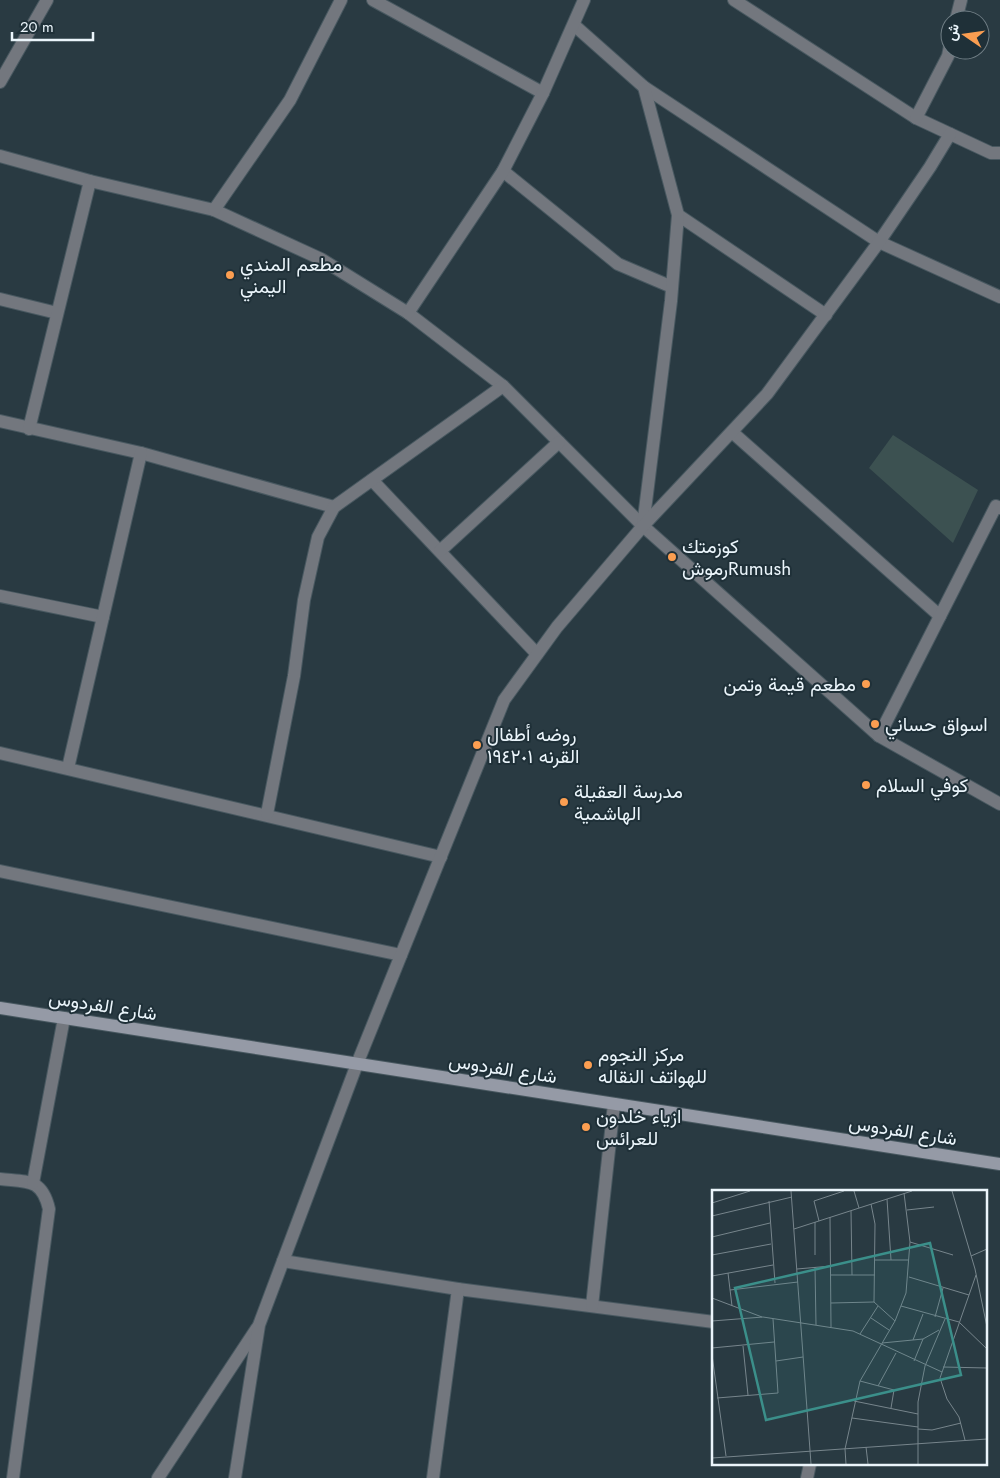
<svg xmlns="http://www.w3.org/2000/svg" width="1000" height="1478" viewBox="0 0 1000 1478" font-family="Jost,Vazirmatn,sans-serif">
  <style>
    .building { fill: #3c5151 }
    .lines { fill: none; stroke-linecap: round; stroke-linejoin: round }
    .street-casing { stroke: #485860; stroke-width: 14 }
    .secondary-casing { stroke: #485860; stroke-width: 14 }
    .street { stroke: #73777e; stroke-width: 12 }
    .secondary { stroke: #959aa6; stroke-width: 12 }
    .poi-dot { fill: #fb9e51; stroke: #1f3038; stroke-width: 2 }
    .labels { text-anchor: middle; stroke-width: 4; stroke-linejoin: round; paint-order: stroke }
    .poi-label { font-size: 19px; fill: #ebf5fb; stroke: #1f3038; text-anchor: start }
    .street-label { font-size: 19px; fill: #ebf5fb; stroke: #1f3038 }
    .inset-road { fill: none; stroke: #77858c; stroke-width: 1 }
    .view { fill: #3b8f8a; fill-opacity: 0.15; stroke: #3b8f8a; stroke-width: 2.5 }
    .inset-edge { fill: none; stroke: #ebf5fb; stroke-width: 2.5 }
  </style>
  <rect width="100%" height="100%" fill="#293a42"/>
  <polygon class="building" points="893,435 978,490 953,543 869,468"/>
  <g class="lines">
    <g class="street-casing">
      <g id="street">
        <polyline points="373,0 543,93"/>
        <polyline points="734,0 916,118 991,153 1000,153"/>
        <polyline points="956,20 961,0"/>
        <polyline points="574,25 644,87 879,242 1000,297"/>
        <polyline points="0,82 47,0"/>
        <polyline points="916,118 948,56 950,46"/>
        <polyline points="0,156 90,181 214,210 321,259 408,313 503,386 643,526 879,736 1000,804"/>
        <polyline points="503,171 618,264 672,287"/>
        <polyline points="214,210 290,100 341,0"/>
        <polyline points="678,215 826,315"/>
        <polyline points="0,299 57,313"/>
        <polyline points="408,313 503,171 543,93 584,0"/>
        <polyline points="0,421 141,453 334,507"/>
        <polyline points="29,429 90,181"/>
        <polyline points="732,432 940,616"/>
        <polyline points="372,480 537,654"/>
        <polyline points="643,526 671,301 678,215 644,87"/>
        <polyline points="440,551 559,442"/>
        <polyline points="0,596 103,617"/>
        <polyline points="879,736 996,506 1000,508"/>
        <polyline points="0,753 441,857"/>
        <polyline points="68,768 141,453"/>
        <polyline points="267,814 294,676 304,600 318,537 334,507 503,386"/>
        <polyline points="0,871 401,955"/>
        <path d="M0 1179C27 1182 42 1178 49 1209L13 1478"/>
        <polyline points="33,1183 64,1018"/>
        <polyline points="283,1261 458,1289 714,1322"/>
        <polyline points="592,1306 614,1104"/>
        <polyline points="158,1478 257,1328"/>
        <polyline points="235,1478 259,1325 357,1064 504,700 557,627 643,526 767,394 879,242 930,167 950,134"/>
        <polyline points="433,1478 458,1289"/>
        <polyline points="807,1478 810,1464"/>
      </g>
    </g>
    <g class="secondary-casing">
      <polyline id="secondary" points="0,1008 1000,1164"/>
    </g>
    <use href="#street" class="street"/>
    <use href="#secondary" class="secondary"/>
  </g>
  <g class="poi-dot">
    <circle cx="230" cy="275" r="5"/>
    <circle cx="672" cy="557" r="5"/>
    <circle cx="866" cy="684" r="5"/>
    <circle cx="875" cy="724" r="5"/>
    <circle cx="477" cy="745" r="5"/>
    <circle cx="866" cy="785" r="5"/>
    <circle cx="564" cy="802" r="5"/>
    <circle cx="588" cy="1065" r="5"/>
    <circle cx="586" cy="1127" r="5"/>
  </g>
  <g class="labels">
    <g class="poi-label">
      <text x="240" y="271">مطعم المندي<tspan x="240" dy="22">اليمني</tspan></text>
      <text x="682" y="553">كوزمتك<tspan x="682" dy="22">رموشRumush</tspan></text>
      <text x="856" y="691" text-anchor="end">مطعم قيمة وتمن</text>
      <text x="885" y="731">اسواق حساني</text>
      <text x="487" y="741">روضه أطفال<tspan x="487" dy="22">القرنه ١٩٤٢٠١</tspan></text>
      <text x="876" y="792">كوفي السلام</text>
      <text x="574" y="798">مدرسة العقيلة<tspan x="574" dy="22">الهاشمية</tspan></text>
      <text x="598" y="1061">مركز النجوم<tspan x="598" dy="22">للهواتف النقاله</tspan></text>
      <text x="596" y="1123">ازياء خلدون<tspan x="596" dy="22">للعرائس</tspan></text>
    </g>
    <g class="street-label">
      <text transform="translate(103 1005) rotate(9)" y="7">شارع الفردوس</text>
      <text transform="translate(503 1068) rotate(9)" y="7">شارع الفردوس</text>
      <text transform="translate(903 1130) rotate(9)" y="7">شارع الفردوس</text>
    </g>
  </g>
  <g transform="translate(712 1190)">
    <rect width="275" height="275" fill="#293a42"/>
    <path class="inset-road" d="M79 1 99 274M142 1 147 18M240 1 263 79 275 137M175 9 179 70M57 11 63 93M0 13 38 1M159 14 163 34 162 112M195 20 222 17M139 21 140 85M0 26 80 7M118 27 119 137M107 31 102 11 132 1M82 39 200 1M0 47 58 33M198 52 241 65M0 65 59 54M103 65V32M259 66 275 59M163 70H197M103 77 104 135M85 79 119 76M16 83 20 116M119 85H163M0 86 61 75M197 87 257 105M18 100 86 92M0 108 50 127M119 113 162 112 183 131M189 116 247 132 275 159M223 127 231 98M159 128 177 140M0 131 51 127 141 141 230 182M148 144 166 116M201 150 211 124M170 153 211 149 227 140M31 156 36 205M0 158 62 152M0 165 14 266M64 171 91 167M202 171 211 149M231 177 275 178M148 191 182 200 179 218M166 196 184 163M5 208 66 203 61 129M142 211 206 224M140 228 206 237M206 239 220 240 249 233M253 250 247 227 235 209 228 188 264 85M154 257 156 274M0 268 275 249M134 274 133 259 148 191 183 131 194 103 198 52 192 3M206 274V212L213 176 233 129"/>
    <path class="view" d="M218 53 249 185 54 230 23 98Z"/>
    <rect width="275" height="275" class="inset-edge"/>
  </g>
  <g transform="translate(965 35) rotate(283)"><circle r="24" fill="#1f3038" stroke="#717f86"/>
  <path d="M0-4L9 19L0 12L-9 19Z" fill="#fb9e51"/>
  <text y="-8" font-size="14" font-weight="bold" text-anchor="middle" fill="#ebf5fb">ش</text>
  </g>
  <path d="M12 32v8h81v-8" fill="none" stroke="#ebf5fb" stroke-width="2.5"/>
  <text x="20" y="32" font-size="15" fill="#ebf5fb" stroke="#1f3038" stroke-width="4" paint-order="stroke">20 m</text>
</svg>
